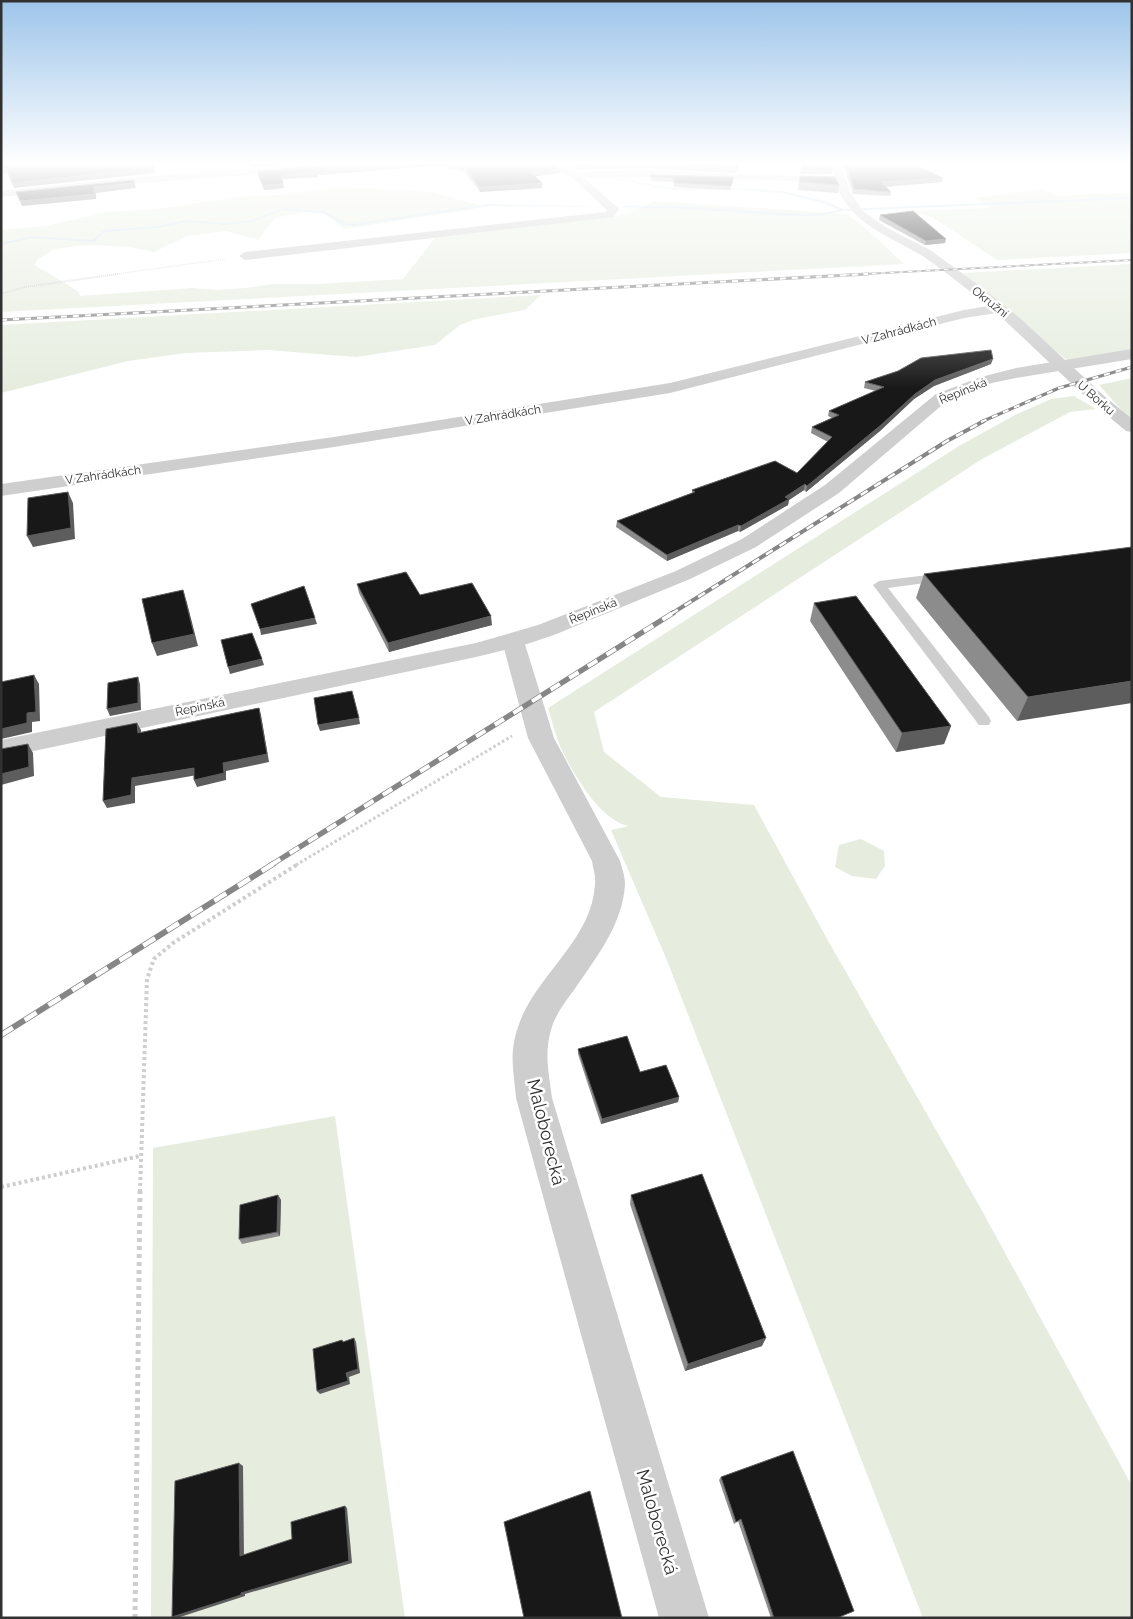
<svg xmlns="http://www.w3.org/2000/svg" width="1133" height="1619" viewBox="0 0 1133 1619" font-family="Raleway,sans-serif">
  <style>
    .green { fill: #e6eddf }
    .lines { fill: none; stroke-linecap: round; stroke-linejoin: round }
    .stream { fill: #ccdfec; fill-rule: evenodd }
    .path-far4 { stroke: #cecece; stroke-width: 1; stroke-dasharray: 1 1; stroke-linecap: butt }
    .path-far3 { stroke: #cecece; stroke-width: 2; stroke-dasharray: 1 1; stroke-linecap: butt }
    .path-far2 { stroke: #cecece; stroke-width: 3; stroke-dasharray: 2.5 2.5; stroke-linecap: butt }
    .path-far1 { stroke: #cecece; stroke-width: 4; stroke-dasharray: 3 3; stroke-linecap: butt }
    .path { stroke: #cecece; stroke-width: 5; stroke-dasharray: 4 4; stroke-linecap: butt }
    .service { fill: #cecece; fill-rule: evenodd }
    .minor { fill: #cecece; fill-rule: evenodd }
    .tertiary { fill: #cecece; fill-rule: evenodd }
    .rail-far4-casing { stroke: #868686; stroke-width: 2 }
    .rail-far3-casing { stroke: #868686; stroke-width: 3 }
    .rail-far2-casing { stroke: #868686; stroke-width: 4 }
    .rail-far1-casing { stroke: #868686; stroke-width: 5.5 }
    .rail-casing { stroke: #868686; stroke-width: 6 }
    .rail-far4 { stroke: #fff; stroke-width: 1; stroke-dasharray: 4.5; stroke-linecap: butt }
    .rail-far3 { stroke: #fff; stroke-width: 2; stroke-dasharray: 6; stroke-linecap: butt }
    .rail-far2 { stroke: #fff; stroke-width: 2.5; stroke-dasharray: 8; stroke-linecap: butt }
    .rail-far1 { stroke: #fff; stroke-width: 4; stroke-dasharray: 11; stroke-linecap: butt }
    .rail { stroke: #fff; stroke-width: 4.5; stroke-dasharray: 14; stroke-linecap: butt }
    .wall { fill: #8c8c8c }
    .shaded-wall { fill: #5d5d5d }
    .building { fill: #181818; stroke: #5d5d5d }
    .labels { text-anchor: middle; stroke-width: 5; stroke-linejoin: round; paint-order: stroke }
    .far-street-label { font-size: 12px; fill: #313131; stroke: #fff }
    .near-street-label { font-size: 18px; fill: #313131; stroke: #fff }
  </style>
  <rect width="100%" height="100%" fill="#fff"/>
  <g class="green">
    <polygon points="331,188 384,189 432,192 486,207 344,229 325,214 303,212 275,218 258,240 226,231 187,236 154,252 130,247 92,245 77,246 54,249 36,261 35,265 79,292 80,296 193,288 216,290 246,288 273,284 318,284 403,279 435,238 625,215 653,201 847,214 870,232 904,264 1,312 1,230 45,226 107,212 156,209 247,196 279,195"/>
    <polygon points="1042,189 1057,196 1132,192 1132,253 997,260 932,217 909,211 991,208 975,198"/>
    <polygon points="1132,264 1132,350 1067,360 962,273"/>
    <polygon points="541,295 525,310 476,319 460,325 435,345 356,357 268,350 186,353 128,361 1,393 1,325"/>
    <polygon points="1132,378 1132,419 1126,415 1099,385"/>
    <path d="M1074 396 1096 409 1070 412 982 459 594 712 604 752 661 797 754 805 826 937 980 1207 1132 1486V1618H923L666 958 611 830 629 826C600 821 572 772 560 746 555 734 552 721 548 708L959 446 1015 415 1051 399Z"/>
    <polygon points="861,839 884,851 885,866 876,879 852,876 835,867 839,845"/>
    <polygon points="335,1116 405,1618 151,1618 153,1148"/>
  </g>
  <g class="lines">
    <g class="stream">
      <polygon points="596,174 671,188 737,188 782,191 825,201 843,209 1132,197 1132,199 842,211 817,216 789,216 690,209 614,207 631,206 676,206 803,214 817,214 839,210 823,203 782,193 737,190 671,190 597,176"/>
      <polygon points="487,204 609,207 487,206 352,226 343,225 324,213 283,210 253,222 225,225 187,222 157,228 105,232 94,242 32,238 1,245 1,243 32,236 93,240 104,230 157,226 187,220 225,223 252,220 283,208 325,211 345,223 352,224"/>
    </g>
    <polyline class="path-far4" points="109,275 225,259"/>
    <polyline class="path-far3" points="1,294 25,287 118,274"/>
    <polyline class="path-far2" points="296,865 512,736"/>
    <g class="path-far1">
      <polyline points="1,1187 140,1156"/>
      <polyline points="140,1192 147,979 154,959 173,943 298,864"/>
    </g>
    <polyline class="path" points="135,1618 140,1191"/>
    <polygon class="service" points="944,573 950,577 948,580 888,588 989,717 991,721 989,725 979,725 873,585 879,581"/>
    <g class="minor">
      <polygon points="340,162 384,162 379,165 128,184 1,197 1,191 128,178"/>
      <path d="M543 162H556L577 172 632 170 747 175 834 176 832 167 835 162H845L842 167 850 192 864 212 887 228 930 250 977 284 1021 319 1103 395 1132 419V432L1126 431 1091 402 997 313 964 318 670 393 334 447 1 496V484L334 437 670 383 964 310 988 306C967 289 946 272 924 257 889 235 850 225 835 182 752 181 668 175 584 178L617 207 619 209 614 217 245 260 239 256 245 252 606 212 607 210 571 177Z"/>
      <polygon points="1100,162 1112,162 1113,163 1108,166"/>
      <path d="M513 634 521 636 524 641 554 738 620 861C622 868 625 876 625 884 623 924 596 958 574 990 565 1002 555 1015 551 1030 544 1054 549 1074 552 1098L709 1618H659L516 1098C514 1072 509 1056 517 1030 533 976 592 942 595 884 596 876 593 868 592 861L528 738 502 641 505 636Z"/>
    </g>
    <polygon class="tertiary" points="1132,349 1132,359 1016,378 992,383 948,400 839,493 756,547 690,579 554,635 521,646 476,657 1,758 1,740 476,643 538,625 676,571 742,539 825,485 936,394 981,377 1016,368"/>
    <g class="rail-far4-casing">
      <polyline id="rail-far4" points="845,275 1132,260"/>
    </g>
    <g class="rail-far3-casing">
      <g id="rail-far3">
        <polyline points="1,320 868,274"/>
        <polyline points="981,422 1059,388 1132,367"/>
      </g>
    </g>
    <g class="rail-far2-casing">
      <polyline id="rail-far2" points="671,614 947,441 984,421"/>
    </g>
    <g class="rail-far1-casing">
      <polyline id="rail-far1" points="271,865 673,613"/>
    </g>
    <g class="rail-casing">
      <polyline id="rail" points="1,1035 273,864"/>
    </g>
    <use href="#rail-far4" class="rail-far4"/>
    <use href="#rail-far3" class="rail-far3"/>
    <use href="#rail-far2" class="rail-far2"/>
    <use href="#rail-far1" class="rail-far1"/>
    <use href="#rail" class="rail"/>
  </g>
  <g class="wall">
    <polygon points="379,162 547,162 560,173 535,176 542,188 480,192 464,171 460,171 457,169 449,170 445,165 318,175 318,177 282,179 284,188 264,190 258,176 257,171"/>
    <polygon points="560,162 740,162 736,173 646,168 577,170"/>
    <polygon points="802,162 831,165 832,170 832,174 800,174"/>
    <polygon points="845,162 1099,162 1099,163 913,163 942,182 885,187 891,192 890,196 853,194 844,167"/>
    <polygon points="650,175 733,181 730,190 674,187 674,182 651,181"/>
    <polygon points="800,176 839,185 838,193 798,190"/>
    <polygon points="880,215 945,243 925,245 879,220"/>
    <polygon points="991,364 934,386 914,399 880,431 806,492 804,490 789,500 788,505 740,532 738,531 667,561 616,527 617,521 692,493 692,490 797,473 828,442 811,433 812,427 832,418 828,416 829,411 876,391 864,388 865,382"/>
    <polygon points="1132,547 1017,721 916,598 924,574"/>
    <polygon points="357,584 420,595 492,625 389,652 359,593"/>
    <polygon points="814,603 951,726 944,744 896,752 810,621"/>
    <polygon points="578,1049 640,1072 679,1097 678,1102 601,1124 578,1054"/>
    <polygon points="278,1195 281,1200 280,1236 242,1244 239,1239"/>
    <polygon points="631,1195 762,1346 685,1371 630,1204"/>
    <polygon points="721,1477 837,1618 771,1618 738,1521 734,1524 719,1480"/>
  </g>
  <g class="shaded-wall">
    <polygon points="153,162 155,173 14,188 12,183"/>
    <polygon points="252,162 316,162 253,167"/>
    <polygon points="428,162 444,162 445,165 318,175 318,177 282,179 281,175 316,170"/>
    <polygon points="457,164 457,169 449,170 449,165"/>
    <polygon points="464,166 464,171 460,171 459,167"/>
    <polygon points="6,168 8,173 1,174 1,169"/>
    <polygon points="560,169 560,173 531,177 531,172"/>
    <polygon points="943,178 942,182 880,187 881,182"/>
    <polygon points="134,180 136,188 96,193 96,199 22,206 20,201"/>
    <polygon points="542,183 542,188 480,192 479,187"/>
    <polygon points="283,184 284,188 264,190 263,185"/>
    <polygon points="946,239 945,243 925,245 926,241"/>
    <polygon points="993,359 991,364 934,386 914,399 880,431 806,492 807,486 915,394 935,380"/>
    <polygon points="805,484 804,490 789,500 788,505 740,532 741,526"/>
    <polygon points="68,492 73,503 75,539 33,547 27,536"/>
    <polygon points="738,525 738,531 667,561 667,555"/>
    <polygon points="183,590 187,603 198,646 157,656 152,643"/>
    <polygon points="491,616 492,625 389,652 388,643"/>
    <polygon points="315,618 317,624 261,635 260,629"/>
    <polygon points="262,659 264,665 230,674 228,667"/>
    <polygon points="34,675 39,684 40,721 32,722 32,732 1,739 1,729 27,713"/>
    <polygon points="138,677 140,684 141,710 110,716 107,709"/>
    <polygon points="1132,681 1132,703 1017,721 1028,697"/>
    <polygon points="259,708 261,715 269,762 226,771 226,780 197,787 194,780 223,763"/>
    <polygon points="359,718 360,724 320,731 318,725"/>
    <polygon points="137,723 141,730 141,740 138,733"/>
    <polygon points="951,726 944,744 896,752 902,733"/>
    <polygon points="28,744 33,753 34,776 1,785 1,774"/>
    <polygon points="194,768 197,775 135,786 135,803 107,808 103,801 132,778"/>
    <polygon points="679,1097 678,1102 601,1124 602,1119"/>
    <polygon points="278,1195 281,1200 280,1236 277,1232"/>
    <polygon points="354,1338 356,1342 360,1373 349,1377 350,1384 320,1394 317,1391 346,1373"/>
    <polygon points="766,1338 762,1346 685,1371 688,1364"/>
    <polygon points="239,1463 243,1466 244,1558 240,1556"/>
    <polygon points="345,1506 347,1508 352,1563 245,1594 245,1596 177,1618 172,1617 241,1593"/>
  </g>
  <g class="building">
    <polygon points="1,162 153,162 153,168 12,183 6,168 1,169"/>
    <polygon points="379,162 428,162 316,170 317,172 281,175 283,184 263,185 257,171"/>
    <polygon points="446,162 547,162 560,169 531,172 542,183 479,187 464,166 459,167 457,164 449,165"/>
    <polygon points="570,162 739,162 737,168 646,163 577,166"/>
    <polygon points="802,162 831,162 831,163 832,170 801,169"/>
    <polygon points="845,162 910,162 943,178 881,182 891,192 854,189"/>
    <polygon points="650,175 734,177 731,186 674,183 674,178 651,177"/>
    <polygon points="800,176 835,177 839,185 799,182"/>
    <polygon points="134,180 134,183 94,187 94,194 20,201 16,192"/>
    <polygon points="913,211 946,239 926,241 880,215"/>
    <polygon points="991,350 993,359 935,380 915,394 881,425 807,486 805,484 785,497 789,499 741,526 738,525 667,555 617,521 695,492 692,490 775,461 797,473 832,437 812,427 839,415 829,411 884,387 865,382 898,371 921,358"/>
    <polygon points="68,492 71,528 27,536 28,498"/>
    <polygon points="1132,547 1132,681 1028,697 924,574"/>
    <polygon points="406,572 420,595 472,583 491,616 388,643 357,584"/>
    <polygon points="304,586 315,618 260,629 251,604"/>
    <polygon points="183,590 194,634 152,643 142,599"/>
    <polygon points="856,596 951,726 902,733 814,603"/>
    <polygon points="252,633 262,659 228,667 221,640"/>
    <polygon points="34,675 36,712 27,713 27,723 1,729 1,682"/>
    <polygon points="138,677 138,703 107,709 108,683"/>
    <polygon points="352,691 359,718 318,725 314,698"/>
    <polygon points="259,708 267,754 223,763 224,773 194,780 194,768 132,778 131,795 103,801 106,729 137,723 138,733"/>
    <polygon points="28,744 29,767 1,774 1,749"/>
    <polygon points="627,1036 640,1072 666,1065 679,1097 602,1119 578,1049"/>
    <polygon points="702,1174 766,1338 688,1364 631,1195"/>
    <polygon points="278,1195 277,1232 239,1239 240,1205"/>
    <polygon points="354,1338 358,1369 346,1373 348,1381 317,1391 313,1349 342,1340 343,1342"/>
    <polygon points="793,1451 854,1611 837,1618 774,1618 741,1519 736,1522 721,1477"/>
    <polygon points="239,1463 240,1556 292,1539 291,1522 345,1506 349,1561 241,1593 241,1595 172,1617 175,1481"/>
    <polygon points="590,1491 622,1618 524,1618 504,1522"/>
  </g>
  <linearGradient id="sky" x2="0" y2="1"><stop stop-color="#9dc5ea"/><stop offset="0.42" stop-color="#fff"/><stop offset="1" stop-color="#fff" stop-opacity="0"/></linearGradient>
  <rect width="1133" height="389" fill="url(#sky)"/>
  <g class="labels">
    <g class="far-street-label">
      <text transform="translate(990 302) rotate(38)" y="4">Okružní</text>
      <text transform="translate(899 331) rotate(-15)" y="4">V Zahrádkách</text>
      <text transform="translate(963 391) rotate(-22)" y="4">Řepínská</text>
      <text transform="translate(1096 398) rotate(41)" y="4">U Borku</text>
      <text transform="translate(503 415) rotate(-9)" y="4">V Zahrádkách</text>
      <text transform="translate(103 475) rotate(-8)" y="4">V Zahrádkách</text>
      <text transform="translate(593 611) rotate(-22)" y="4">Řepínská</text>
      <text transform="translate(200 707) rotate(-12)" y="4">Řepínská</text>
    </g>
    <g class="near-street-label">
      <text transform="translate(546 1132) rotate(76)" y="6">Maloborecká</text>
      <text transform="translate(657 1522) rotate(74)" y="6">Maloborecká</text>
    </g>
  </g>
  <rect width="1133" height="1619" fill="none" stroke="#313131" stroke-width="5"/>
</svg>
